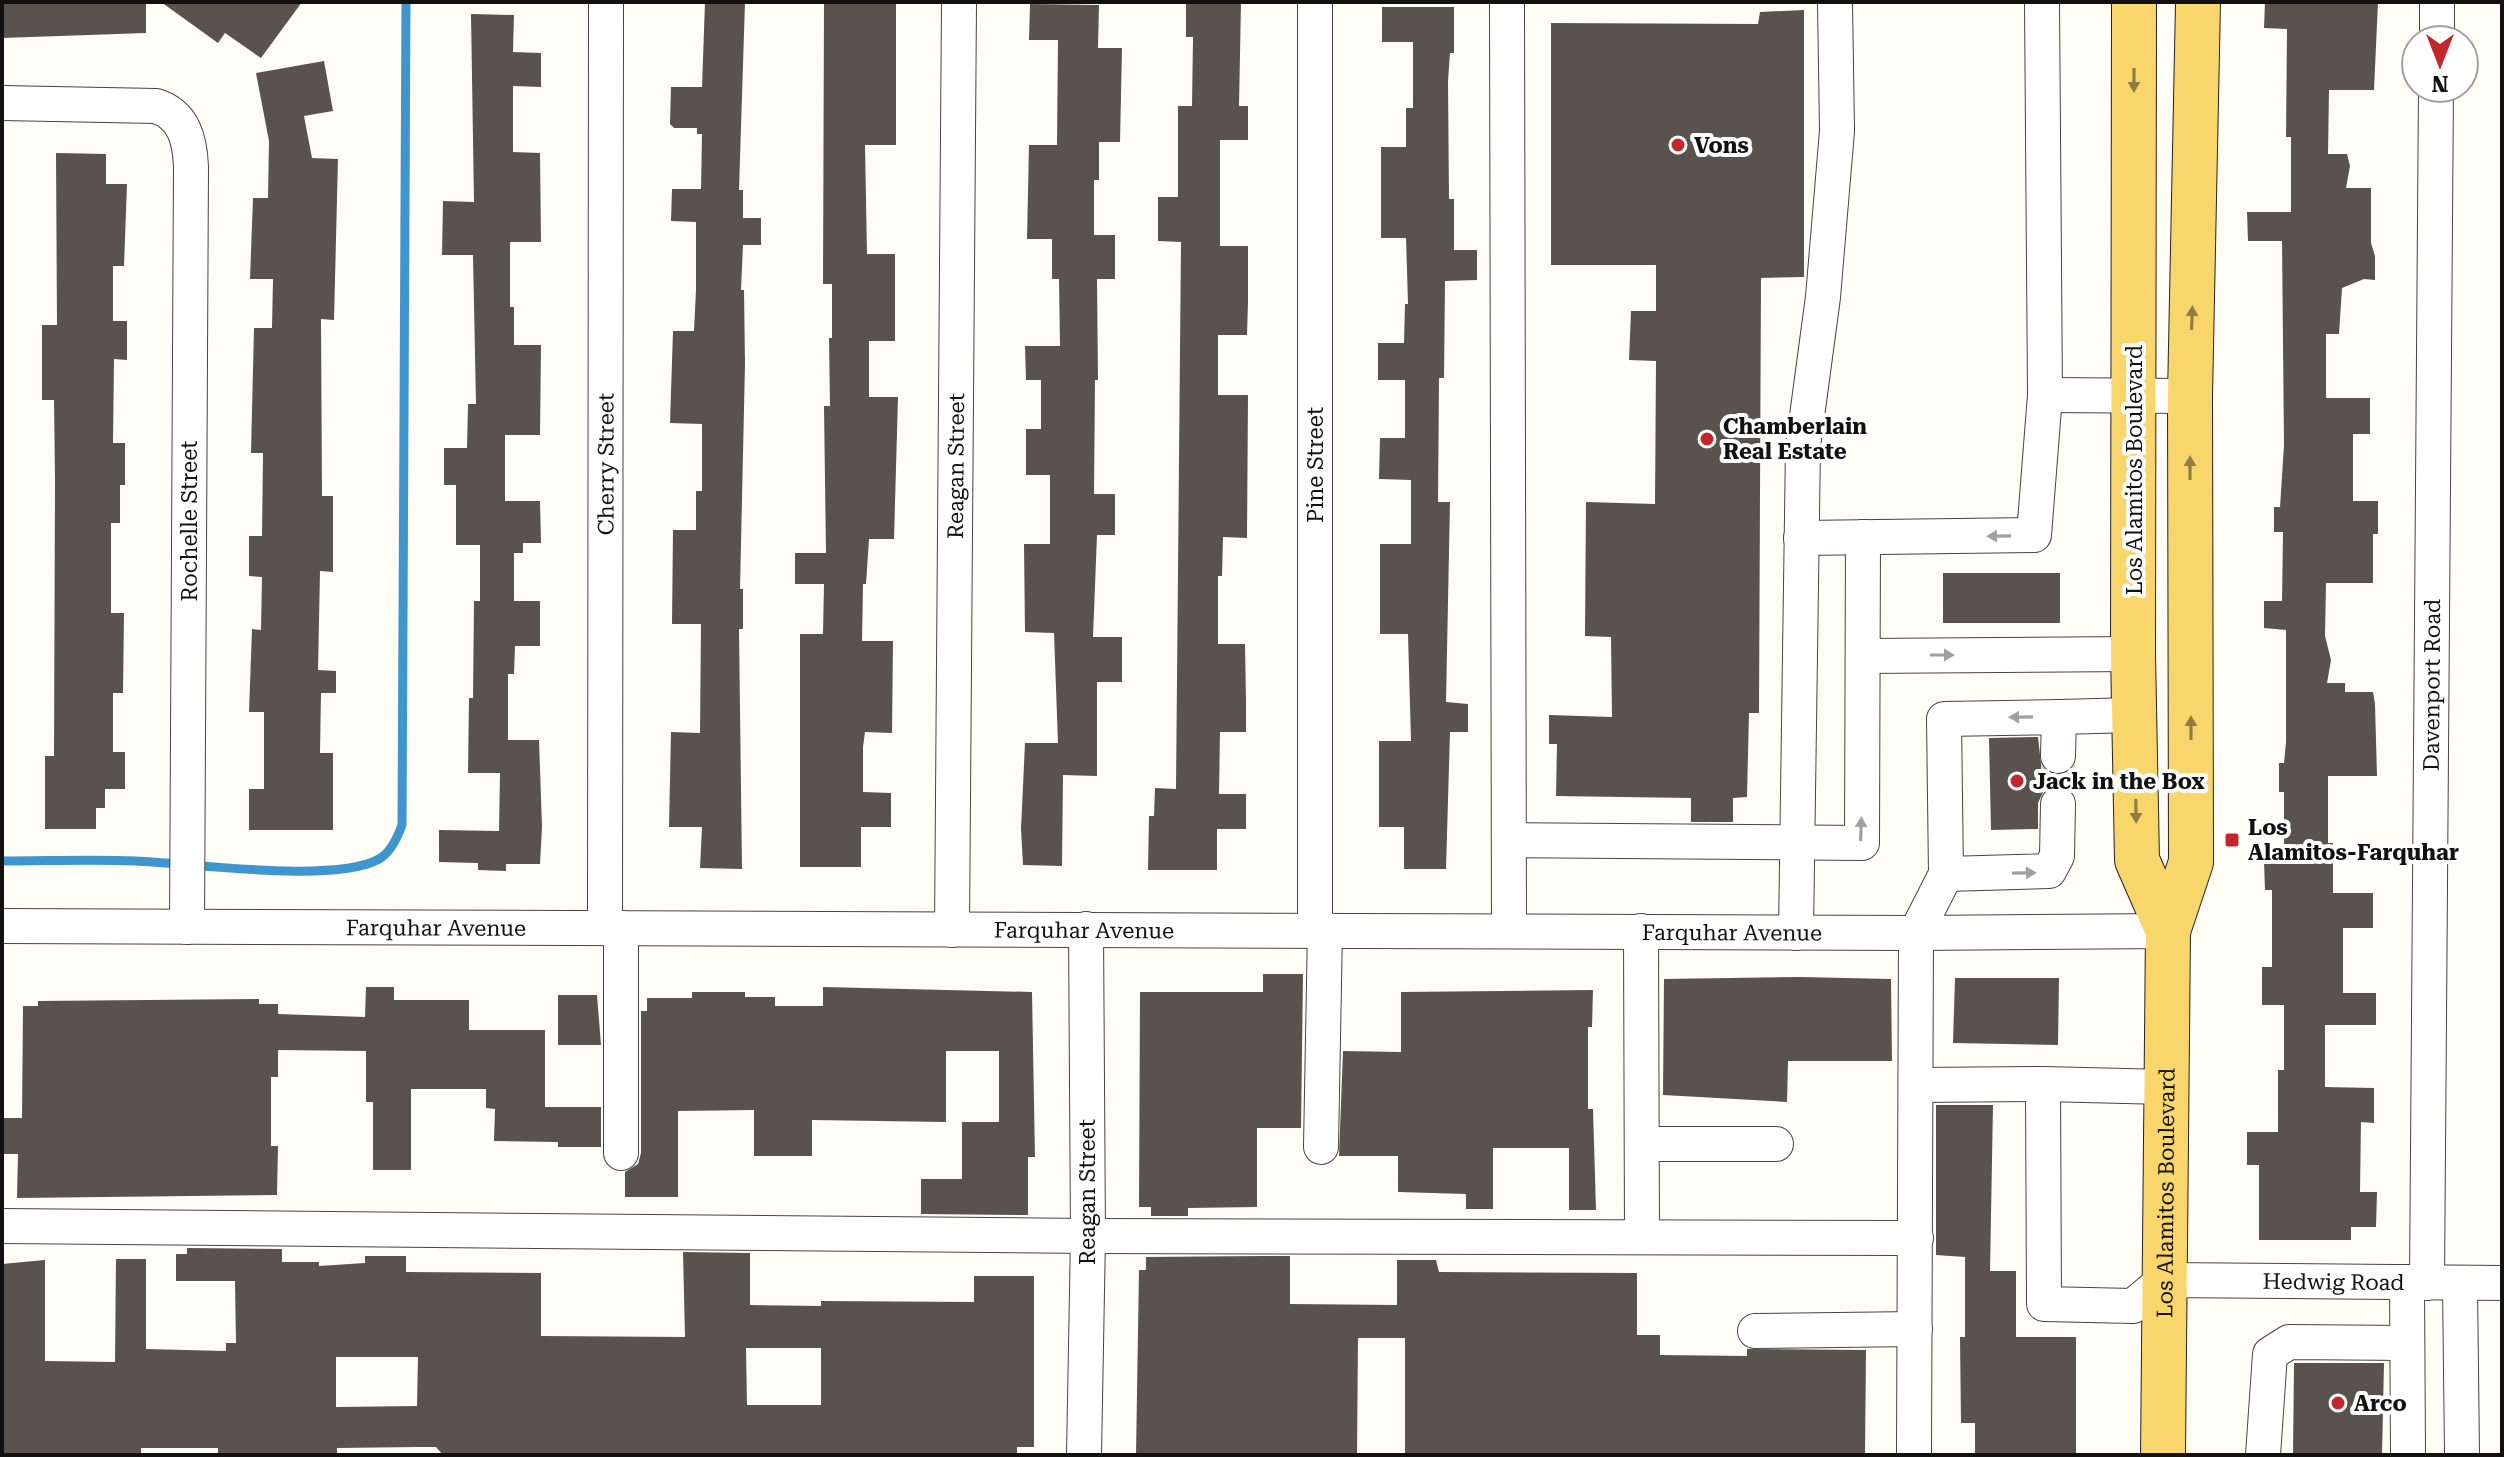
<svg xmlns="http://www.w3.org/2000/svg" width="2504" height="1457" viewBox="0 0 2504 1457" font-family="'Roboto Serif',serif">
  <style>
    .lines { fill: none; stroke-linecap: round; stroke-linejoin: round }
    .stream { stroke: #3f96cf; stroke-width: 9 }
    .building { fill: #5a524d; fill-rule: evenodd }
    .minor-tunnel { stroke: #dbdad3; stroke-width: 34; stroke-dasharray: 34 17; stroke-linecap: butt }
    .minor-casing { stroke: #444; stroke-width: 36 }
    .major-casing { stroke: #222; stroke-width: 46 }
    .minor { stroke: #fff; stroke-width: 34 }
    .major { stroke: #f9d66b; stroke-width: 44 }
    .oneway { fill: #917d42 }
    .oneway2 { fill: #a0a0a0 }
    .poi-dot { fill: #c4262e; stroke: #fff; stroke-width: 3 }
    .labels { text-anchor: middle; stroke-width: 8; stroke-linejoin: round; paint-order: stroke }
    .poi-label { font-size: 22px; font-weight: bold; fill: #111; stroke: #fff; text-anchor: start }
    .street-label { font-size: 22px; fill: #111; stroke: #fff }
  </style>
  <rect width="100%" height="100%" fill="#fffdf5"/>
  <g class="lines">
    <path class="stream" d="M2 861C47 861 92 859 136 861 190 863 335 884 379 859 390 853 398 836 402 825L406 2"/>
  </g>
  <g class="building">
    <polygon points="2,2 146,2 146,33 2,38"/>
    <polygon points="161,2 302,2 261,58 225,33 218,43"/>
    <polygon points="705,2 745,2 739,190 743,190 743,218 761,218 761,245 743,245 741,290 744,290 745,364 740,589 743,589 743,629 739,629 742,869 700,868 702,827 669,827 671,732 700,733 701,624 672,624 673,530 696,530 696,491 702,491 702,424 670,423 673,331 694,331 696,290 696,222 671,221 672,189 701,189 702,134 697,134 697,128 674,128 670,124 671,87 702,87"/>
    <polygon points="1186,2 1241,2 1239,106 1248,106 1248,140 1220,140 1220,246 1248,246 1248,302 1247,335 1218,335 1218,395 1248,395 1247,538 1223,537 1222,576 1218,576 1218,644 1245,644 1246,701 1246,732 1220,732 1219,794 1246,794 1246,829 1217,829 1217,870 1148,870 1149,816 1154,816 1155,788 1176,789 1181,242 1158,241 1158,197 1178,197 1178,106 1192,106 1193,37 1186,37"/>
    <polygon points="2265,2 2378,2 2374,90 2329,90 2328,154 2347,154 2350,166 2346,188 2371,188 2371,243 2375,256 2375,280 2364,279 2342,288 2339,334 2326,334 2326,398 2370,398 2370,434 2353,434 2353,501 2378,501 2378,534 2373,534 2373,583 2326,583 2325,636 2331,660 2327,683 2345,683 2345,692 2373,692 2375,704 2377,776 2328,776 2328,843 2333,843 2333,893 2373,893 2373,928 2343,928 2343,993 2376,993 2376,1025 2325,1025 2325,1087 2374,1088 2374,1123 2361,1122 2360,1192 2377,1192 2376,1227 2351,1227 2351,1240 2259,1240 2259,1165 2247,1165 2247,1132 2278,1132 2278,1070 2284,1070 2284,1005 2262,1005 2262,967 2272,967 2272,890 2265,890 2264,861 2284,861 2284,792 2279,792 2279,763 2284,763 2286,742 2286,630 2264,628 2264,601 2282,601 2283,532 2274,532 2274,507 2280,507 2284,445 2282,241 2248,241 2247,212 2291,212 2291,137 2286,137 2287,29 2264,28"/>
    <polygon points="824,3 896,4 896,145 865,145 867,254 895,254 895,341 869,341 869,397 898,397 894,539 869,539 866,584 863,584 862,641 893,641 892,733 865,732 863,747 863,792 891,793 891,827 861,827 861,867 800,867 800,634 823,634 824,584 795,584 795,553 826,553 824,406 830,406 829,338 832,338 832,284 823,284"/>
    <polygon points="1030,4 1099,5 1098,48 1122,48 1120,142 1099,142 1099,180 1094,180 1094,235 1115,235 1115,279 1097,279 1098,380 1095,380 1094,494 1115,494 1115,535 1097,535 1093,637 1122,637 1122,682 1097,682 1097,776 1063,775 1062,866 1023,865 1021,829 1025,743 1058,743 1054,633 1025,632 1024,544 1050,544 1050,475 1026,475 1026,429 1041,429 1041,380 1026,380 1025,346 1060,346 1059,279 1052,279 1052,239 1027,239 1029,145 1057,145 1058,40 1029,40"/>
    <polygon points="1382,7 1454,7 1454,53 1450,53 1448,81 1449,199 1454,199 1454,250 1477,250 1477,280 1445,281 1444,378 1439,378 1438,502 1450,502 1446,702 1468,704 1468,732 1450,732 1446,869 1404,869 1404,827 1379,827 1379,741 1411,741 1408,634 1380,634 1380,544 1411,544 1411,480 1379,479 1380,438 1405,438 1405,380 1378,380 1378,343 1404,343 1405,304 1408,304 1406,238 1381,238 1381,147 1406,147 1406,108 1413,108 1413,42 1382,42"/>
    <polygon points="1804,10 1804,277 1761,278 1759,713 1749,713 1747,797 1733,798 1733,822 1691,822 1691,798 1556,796 1557,744 1549,744 1549,715 1612,717 1611,637 1585,636 1586,502 1655,504 1656,361 1629,360 1631,311 1656,311 1656,265 1551,265 1551,23 1758,24 1760,12"/>
    <polygon points="471,14 514,15 513,52 541,53 541,87 513,86 513,152 540,153 541,242 510,242 510,307 514,307 514,345 541,345 540,435 505,435 505,501 540,501 541,543 523,543 523,553 514,553 514,601 540,601 540,646 515,646 514,674 508,674 508,740 539,740 542,827 540,864 506,864 506,871 478,870 478,863 439,862 439,830 499,831 500,773 468,773 469,698 473,698 474,601 480,601 480,545 456,545 456,485 444,485 444,448 467,448 468,404 476,404 473,255 442,255 443,201 474,202"/>
    <polygon points="324,61 333,111 304,116 312,158 338,159 334,320 321,319 322,496 333,496 333,572 320,571 318,670 336,671 336,693 321,693 320,753 333,753 333,830 249,830 249,789 264,789 264,712 249,712 252,629 261,630 262,577 249,576 249,536 262,536 263,453 251,453 254,328 272,328 273,279 250,279 253,198 268,198 269,141 256,73"/>
    <polygon points="56,153 106,154 106,184 127,184 124,266 113,266 113,321 127,321 127,360 114,359 113,443 125,443 125,485 120,485 120,523 111,523 111,613 124,613 123,693 113,693 113,752 125,752 125,789 105,789 105,808 96,808 96,829 45,829 45,756 54,756 55,480 54,400 42,400 42,325 57,325"/>
    <rect x="1943" y="573" width="117" height="50"/>
    <polygon points="2038,737 2044,790 2038,803 2038,829 1991,830 1989,738"/>
    <polygon points="1263,974 1303,974 1301,1128 1257,1128 1257,1207 1188,1208 1188,1216 1151,1216 1151,1207 1139,1207 1140,992 1263,992"/>
    <polygon points="1800,977 1891,979 1892,1061 1788,1061 1787,1102 1663,1095 1664,979"/>
    <polygon points="1955,978 2059,978 2058,1045 1953,1043"/>
    <polygon points="366,987 394,987 394,1000 469,1000 469,1030 545,1030 545,1107 601,1107 601,1147 558,1147 558,1142 494,1141 495,1109 486,1108 486,1089 411,1089 411,1170 373,1170 373,1102 366,1102 366,1051 278,1050 278,1077 271,1077 271,1146 278,1146 277,1195 17,1198 18,1154 2,1154 2,1118 22,1118 23,1006 38,1006 38,1001 259,999 259,1004 278,1004 278,1014 365,1017"/>
    <polygon points="823,987 1032,992 1035,1157 1028,1157 1028,1215 921,1214 921,1179 962,1179 962,1122 999,1122 999,1051 946,1051 946,1122 812,1120 812,1156 754,1156 754,1110 678,1111 678,1197 625,1197 625,1172 638,1164 641,1153 641,1011 647,1011 647,998 692,998 692,992 745,992 745,997 775,997 775,1006 823,1006"/>
    <polygon points="1593,990 1592,1027 1588,1027 1588,1109 1593,1109 1596,1210 1569,1210 1569,1148 1493,1148 1493,1209 1466,1209 1466,1194 1398,1192 1398,1156 1339,1156 1343,1051 1401,1052 1401,992"/>
    <polygon points="558,995 597,995 601,1045 558,1045"/>
    <polygon points="1936,1105 1993,1105 1990,1271 2016,1271 2016,1337 2076,1337 2076,1455 1975,1455 1975,1423 1961,1423 1960,1337 1965,1337 1965,1257 1936,1255"/>
    <path d="M187 1248 282 1249V1262H319V1266L365 1263V1256H406V1272L541 1273V1336L685 1337 683 1252 750 1253V1305L821 1306V1301L974 1302V1276H1034V1447H1017V1455H443L436 1447H417L337 1448V1455H218V1448H141V1455H2V1264L45 1260V1361L115 1362 116 1259H146V1349L226 1351V1343H236L235 1281H176V1254H187ZM746 1348H821V1405H747ZM336 1357H418L417 1406 336 1407Z"/>
    <polygon points="1262,1256 1290,1256 1290,1304 1397,1305 1397,1260 1436,1260 1439,1272 1637,1273 1637,1335 1660,1335 1660,1355 1747,1356 1747,1349 1866,1350 1865,1455 1405,1455 1405,1338 1358,1338 1357,1455 1136,1455 1139,1270 1146,1270 1146,1257"/>
    <polygon points="2294,1363 2384,1363 2382,1455 2293,1455"/>
  </g>
  <g class="lines">
    <polyline class="minor-tunnel" points="2058,756 2058,804"/>
    <g class="minor-casing">
      <g id="minor">
        <polyline points="1507,2 1509,930"/>
        <polyline points="2437,40 2437,2"/>
        <path d="M2 103 156 106C184 115 190 140 191 167L187 927"/>
        <polyline points="2045,395 2190,396"/>
        <polyline points="1801,538 2034,535 2045,395 2042,2"/>
        <polyline points="1864,656 2133,654"/>
        <polyline points="2059,717 2134,715"/>
        <polyline points="1509,840 1862,843 1863,537"/>
        <polyline points="1946,874 2049,871 2057,856 2058,804"/>
        <path id="s1" d="M2 926 1916 933 2168 931"/>
        <path id="s2" d="M605 928 606 2"/>
        <polyline points="1315,929 1315,2"/>
        <path id="s3" d="M952 930 959 2"/>
        <polyline points="1641,931 1642,1237"/>
        <polyline points="1796,933 1803,446 1823,297 1837,131 1835,2"/>
        <polyline points="1916,1085 2043,1084"/>
        <path id="s4" d="M2166 1087 2043 1084 2044 1304 2133 1306 2164 1280 2502 1283"/>
        <polyline points="1642,1144 1776,1144"/>
        <polyline points="1321,1147 1325,929"/>
        <polyline points="621,1153 621,928"/>
        <polyline points="2,1226 1088,1236 1916,1238"/>
        <polyline points="2407,1282 2408,1455"/>
        <path id="s5" d="M2427 1283 2436 88"/>
        <polyline points="2460,1285 2462,1455"/>
        <polyline points="1755,1331 1915,1329"/>
        <polyline points="1084,1455 1088,1236 1086,929"/>
        <polyline points="1914,1455 1916,933 1946,874 1944,719 2059,717 2058,756"/>
        <polyline points="2263,1455 2270,1354 2289,1342 2407,1343"/>
      </g>
    </g>
    <g class="major-casing">
      <g id="major">
        <polyline points="2134,2 2133,654 2137,860 2168,931"/>
        <path id="s6" d="M2163 1455 2168 931 2191 862 2190 396 2198 2"/>
      </g>
    </g>
    <use href="#minor" class="minor"/>
    <use href="#major" class="major"/>
  </g>
  <defs><path id="oneway-solid" d="M-6-.8H1V-3.2L6.5 0L1 3.2V.8H-6Z" transform="scale(2)"/></defs>
  <g class="oneway">
    <use href="#oneway-solid" transform="translate(2134 80) rotate(90)"/>
    <use href="#oneway-solid" transform="translate(2192 318) rotate(-88)"/>
    <use href="#oneway-solid" transform="translate(2190 468) rotate(-90)"/>
    <use href="#oneway-solid" transform="translate(2191 728) rotate(-90)"/>
    <use href="#oneway-solid" transform="translate(2136 811) rotate(89)"/>
  </g>
  <g class="oneway2">
    <use href="#oneway-solid" transform="translate(1999 536) rotate(179)"/>
    <use href="#oneway-solid" transform="translate(1942 655)"/>
    <use href="#oneway-solid" transform="translate(2021 717) rotate(179)"/>
    <use href="#oneway-solid" transform="translate(1861 829) rotate(-88)"/>
    <use href="#oneway-solid" transform="translate(2024 873) rotate(-1)"/>
  </g>
  <g class="poi-dot">
    <circle cx="1678" cy="145" r="8"/>
    <circle cx="1707" cy="439" r="8"/>
    <circle cx="2017" cy="781" r="8"/>
    <rect x="2224" y="832" width="16" height="16" rx="4"/>
    <circle cx="2338" cy="1403" r="8"/>
  </g>
  <g class="labels">
    <g class="poi-label">
      <text x="1694" y="153">Vons</text>
      <text x="1723" y="434">Chamberlain<tspan x="1723" dy="25">Real Estate</tspan></text>
      <text x="2033" y="789">Jack in the Box</text>
      <text x="2248" y="835">Los<tspan x="2248" dy="25">Alamitos-Farquhar</tspan></text>
      <text x="2354" y="1411">Arco</text>
    </g>
    <g class="street-label">
      <text dy="8" stroke="none"><textPath href="#s2" startOffset="464">Cherry Street</textPath></text>
      <text transform="translate(1315 465) rotate(-90)" y="8">Pine Street</text>
      <text dy="8" stroke="none"><textPath href="#s3" startOffset="464">Reagan Street</textPath></text>
      <text transform="translate(2134 470) rotate(-90)" y="8">Los Alamitos Boulevard</text>
      <text transform="translate(189 521) rotate(-90)" y="8">Rochelle Street</text>
      <text dy="8" stroke="none"><textPath href="#s5" startOffset="598">Davenport Road</textPath></text>
      <text dy="8" stroke="none"><textPath href="#s1" startOffset="434">Farquhar Avenue</textPath></text>
      <text dy="8" stroke="none"><textPath href="#s1" startOffset="1082">Farquhar Avenue</textPath></text>
      <text dy="8" stroke="none"><textPath href="#s1" startOffset="1730">Farquhar Avenue</textPath></text>
      <text transform="translate(1087 1192) rotate(-90)" y="8">Reagan Street</text>
      <text dy="8" stroke="none"><textPath href="#s6" startOffset="262">Los Alamitos Boulevard</textPath></text>
      <text dy="8" stroke="none"><textPath href="#s4" startOffset="642">Hedwig Road</textPath></text>
    </g>
  </g>
  <rect width="2504" height="1457" fill="none" stroke="#111111" stroke-width="8"/>
  <g transform="translate(2440 64) rotate(180)"><circle r="38" fill="#ffffff" stroke="#a0a0a0" stroke-width="2"/>
  <path d="M0-6L14 30L0 20L-14 30Z" fill="#c4262e"/>
  <text y="-12" font-size="22" font-weight="bold" text-anchor="middle" fill="#111111">N</text>
  </g>
</svg>
